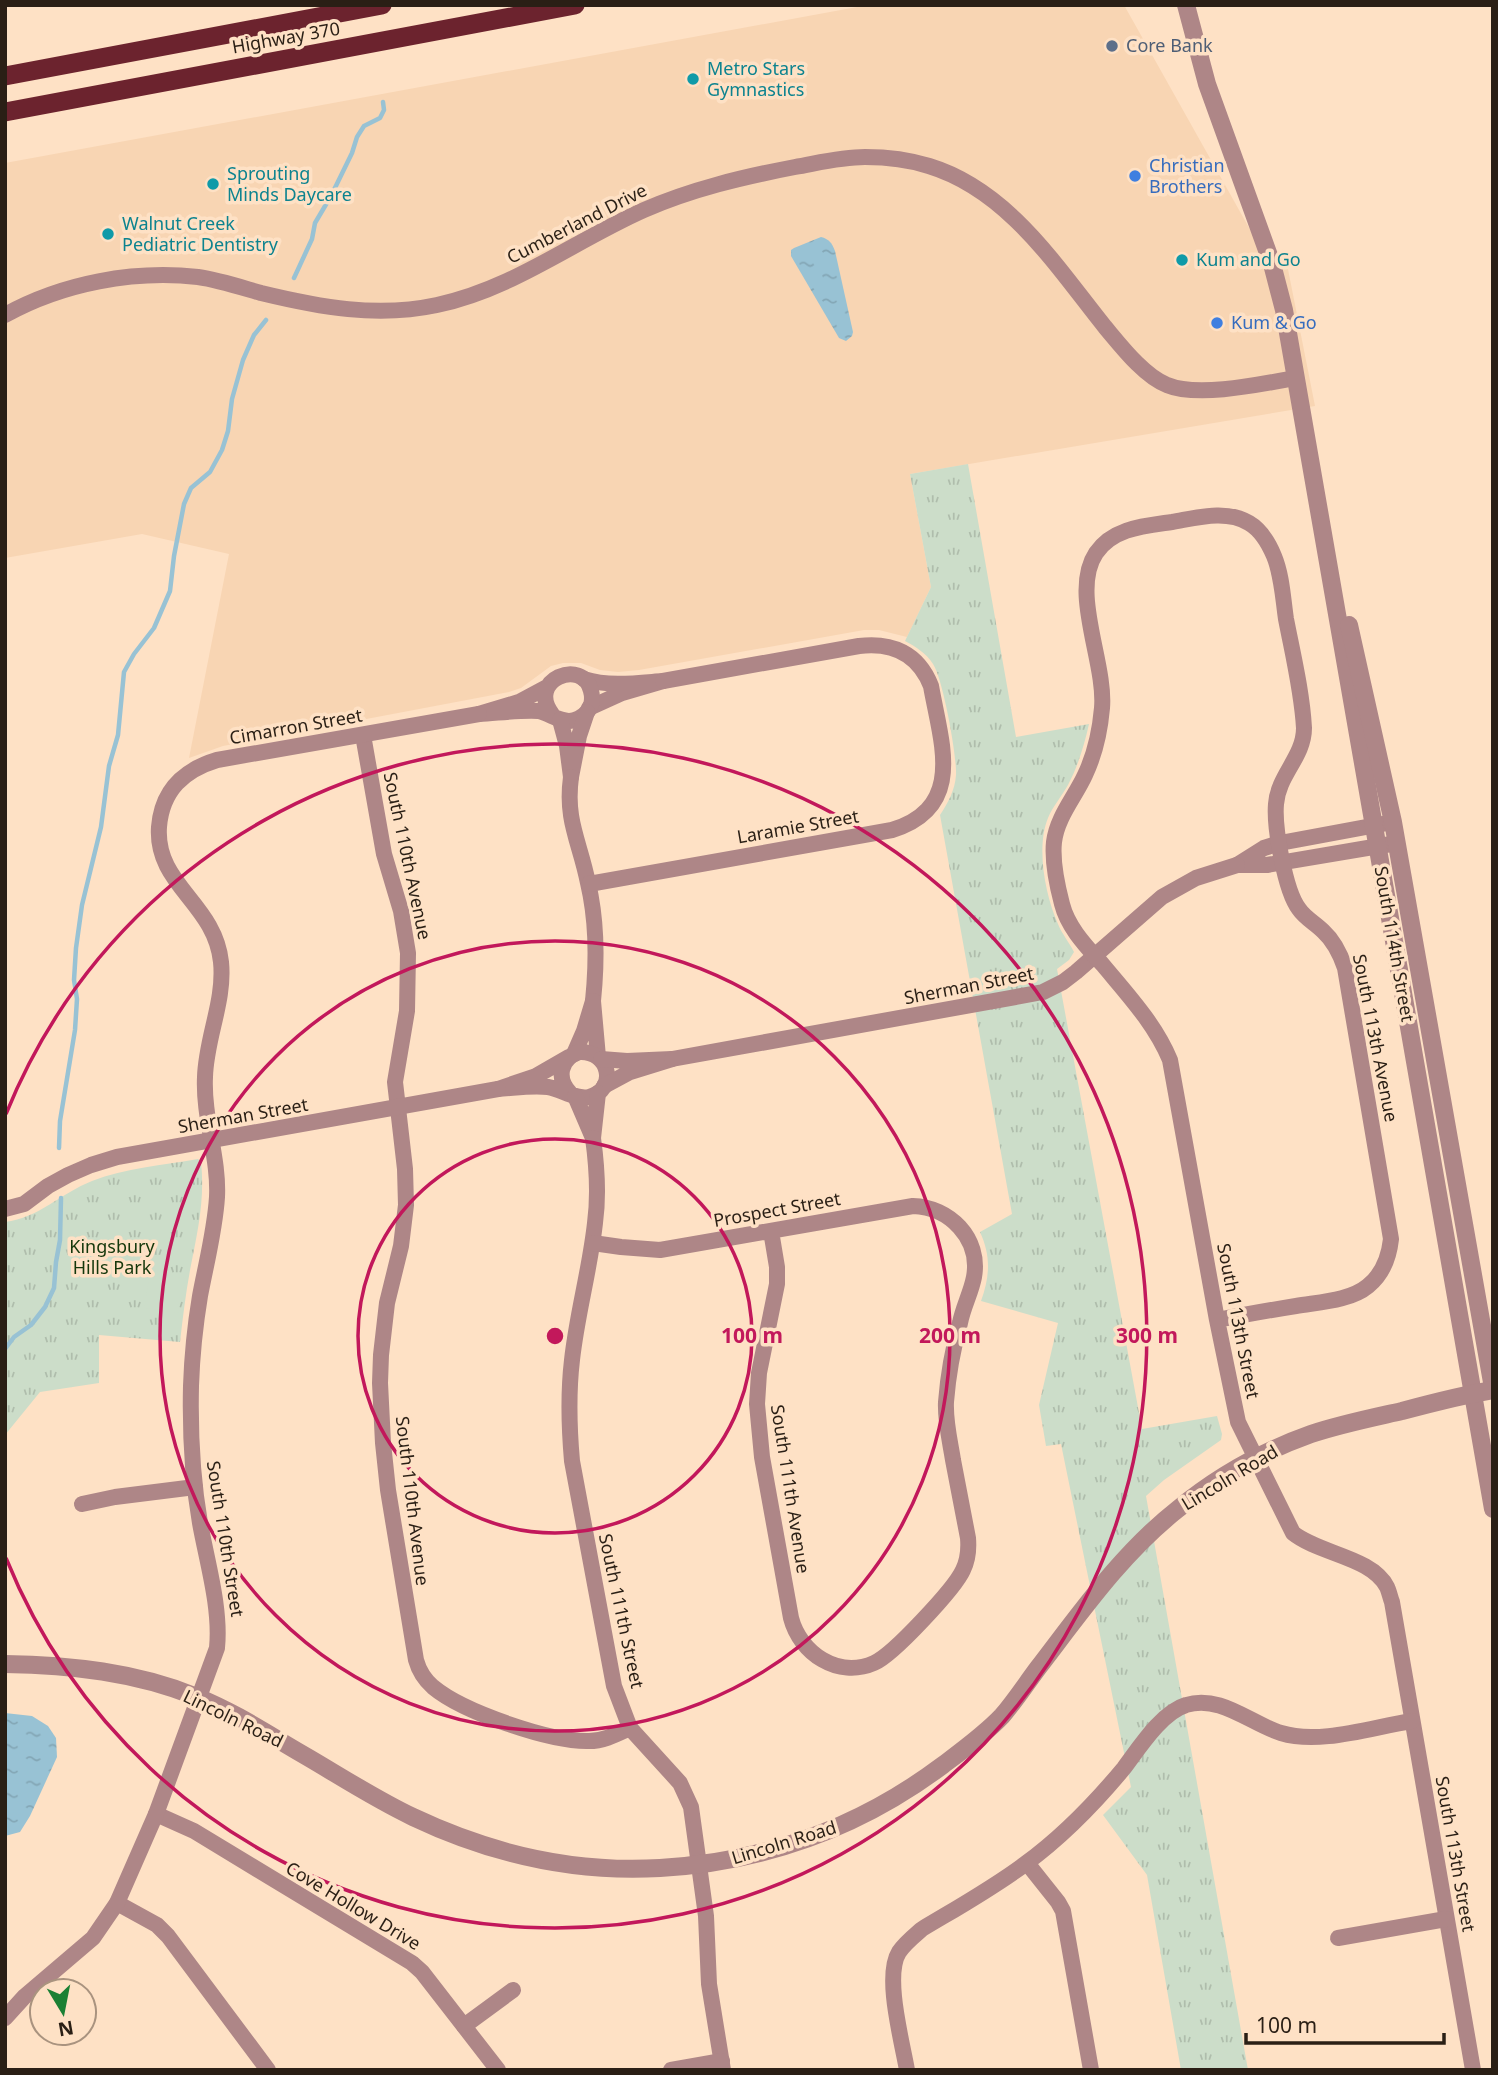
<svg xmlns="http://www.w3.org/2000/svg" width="1498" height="2075" viewBox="0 0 1498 2075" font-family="'Noto Sans',sans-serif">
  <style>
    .built { fill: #f8d5b3 }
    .grass { fill: url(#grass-tufts) }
    .garden { fill: #ccddc9 }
    .water { fill: url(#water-ripples) }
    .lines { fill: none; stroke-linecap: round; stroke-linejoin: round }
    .stream { stroke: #98c2d4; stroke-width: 4.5 }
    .minor { stroke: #ae8687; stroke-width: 16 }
    .tertiary { stroke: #ae8687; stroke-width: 18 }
    .trunk { stroke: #6c232e; stroke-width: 19 }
    .ring { fill: none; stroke: #c2185b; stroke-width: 3.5 }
    .service-dot { fill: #5c6f8a; stroke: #fee1c5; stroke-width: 2.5 }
    .culture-dot { fill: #0f9aa8; stroke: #fee1c5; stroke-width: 2.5 }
    .shop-dot { fill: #3f7fe0; stroke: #fee1c5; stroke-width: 2.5 }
    .labels { text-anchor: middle; stroke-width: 7; stroke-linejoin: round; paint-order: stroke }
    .street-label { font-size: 18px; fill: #2a1f15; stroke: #fee1c5 }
    .service-label { font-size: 18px; fill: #4e5e75; stroke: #fee1c5; text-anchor: start }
    .culture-label { font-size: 18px; fill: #0d838f; stroke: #fee1c5; text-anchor: start }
    .shop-label { font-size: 18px; fill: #366cbe; stroke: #fee1c5; text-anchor: start }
    .park-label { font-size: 18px; fill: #14370b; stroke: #fee1c5 }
    .centre { fill: #c2185b; stroke: #fee1c5; stroke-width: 3.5 }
    .ring-label { font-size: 21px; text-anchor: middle; font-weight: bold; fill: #c2185b; stroke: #fee1c5; stroke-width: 7; stroke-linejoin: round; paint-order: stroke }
  </style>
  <defs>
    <pattern id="grass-tufts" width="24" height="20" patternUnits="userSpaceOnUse" patternTransform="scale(1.75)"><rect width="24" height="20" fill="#ccddc9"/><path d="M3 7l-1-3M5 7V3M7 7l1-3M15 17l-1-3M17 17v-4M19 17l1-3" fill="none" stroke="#afbdac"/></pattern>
    <pattern id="water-ripples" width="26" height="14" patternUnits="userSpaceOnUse" patternTransform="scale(1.75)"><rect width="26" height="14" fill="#98c2d4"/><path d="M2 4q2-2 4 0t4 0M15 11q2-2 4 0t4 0" fill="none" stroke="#83a6b5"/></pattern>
  </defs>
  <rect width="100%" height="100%" fill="#fee1c5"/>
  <polygon class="built" points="868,5 1124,5 1266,258 1285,254 1315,406 910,474 931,587 907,637 879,630 864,630 639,670 618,672 600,670 581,663 563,663 551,666 521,688 509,692 223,746 189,758 229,554 142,534 5,558 5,163"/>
  <g class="grass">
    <path d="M968 464 1016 737 1089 724C1084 746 1078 766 1068 785 1062 796 1053 806 1048 818 1036 847 1045 895 1058 924 1062 934 1069 942 1074 952L1069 960 1057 969 1142 1429 1217 1416 1222 1434 1221 1440 1164 1480 1146 1496 1248 2070H1181L1147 1875 1103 1815 1131 1787 1061 1444 1046 1446 1039 1405 1058 1323 981 1301C990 1276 991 1256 980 1232L1012 1214 940 815C948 803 955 790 956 775 957 756 943 679 933 664 926 653 916 647 905 641L931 587 910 474Z"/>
    <path d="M198 1159 201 1162C205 1198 198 1230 191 1265 186 1291 183 1316 180 1342L99 1335V1383L40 1392 5 1435V1222C39 1218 61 1193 92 1181 125 1168 163 1165 198 1159Z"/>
  </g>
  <polygon class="garden" points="150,1273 185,1278 178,1313 144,1308"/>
  <g class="water">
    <path d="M821 237C829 239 832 243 835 251L853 332 852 336 846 341 839 338 791 256V250L794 248Z"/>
    <polygon points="5,1713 32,1716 48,1726 56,1738 57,1757 30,1816 20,1832 5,1836"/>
  </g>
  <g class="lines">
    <g class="stream">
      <polyline points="294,278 312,239 315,223 331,196 352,153 357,137 364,126 380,118 384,110 383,102"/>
      <polyline points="59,1148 60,1121 75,1030 77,999 74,980 76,948 82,905 101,827 109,766 118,735 124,672 134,654 154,628 170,591 174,556 184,504 191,488 210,472 222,450 228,431 232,399 243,360 254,335 266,320"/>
      <polyline points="5,1349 14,1337 31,1325 45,1307 54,1288 56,1262 60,1240 61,1198"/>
    </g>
    <g class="minor">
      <path d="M5 315C63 283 133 270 198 277 219 280 240 287 261 293 319 307 377 318 437 305 513 289 574 241 644 210 692 189 743 177 795 167 818 163 841 157 865 157 885 157 910 160 929 166 1008 190 1056 266 1105 327 1121 346 1144 376 1167 385 1198 398 1262 384 1295 378"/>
      <path d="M584 679C609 687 637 683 663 681L622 693 589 708"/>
      <path d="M547 687 519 702 479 714C498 713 519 710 538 711 549 713 558 721 569 721 575 721 583 717 587 712 592 707 593 698 591 691 583 657 526 680 552 714"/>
      <polyline points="560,720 567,746 571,777 579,736 587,712"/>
      <path d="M363 735 384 854 401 911 408 953 407 1011 395 1082 405 1169 406 1205 401 1246 387 1303 381 1355 380 1383 383 1443 388 1490 416 1660C419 1671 425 1680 433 1687 463 1712 550 1742 589 1741 604 1741 617 1734 630 1728"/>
      <path d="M571 777C565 821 580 842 588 883 597 921 597 962 593 1001"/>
      <polyline points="1393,822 1280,843 1264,848 1237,865 1267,865 1397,843"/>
      <path d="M589 884 892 830C966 807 941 743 931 686 918 653 892 642 859 646L663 681"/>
      <polyline points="574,1054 584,1031 593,1001 598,1057"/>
      <path d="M569 1057 536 1076 498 1089C515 1088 531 1085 548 1087 561 1089 576 1100 589 1097 618 1090 610 1050 579 1052 560 1059 556 1078 570 1093"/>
      <polyline points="601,1059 627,1061 672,1059 630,1072 604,1086"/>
      <polyline points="672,1059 1043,992 1063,982 1076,972 1162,897 1196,878 1237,865"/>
      <polyline points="575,1096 593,1138 598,1093"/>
      <path d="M593 1138C597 1167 599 1194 595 1223 590 1269 577 1314 572 1360 568 1394 569 1427 572 1461L614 1686 630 1728 680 1783 691 1807 706 1916 709 1984 723 2070"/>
      <polyline points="5,1209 24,1204 48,1186 68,1175 91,1165 117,1157 498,1089"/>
      <path d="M593 1243 621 1247 660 1250 913 1206C949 1207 981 1238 974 1277 971 1293 963 1307 960 1323 953 1348 948 1376 946 1402 945 1421 950 1441 953 1460 958 1486 963 1512 968 1538 969 1550 968 1560 963 1570 955 1588 893 1655 874 1663 838 1679 800 1653 791 1618L762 1457 757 1404 759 1373 777 1284V1267L771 1231"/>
      <path d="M1217 1320C1243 1315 1270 1310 1296 1306 1319 1302 1350 1301 1368 1286 1383 1274 1389 1257 1391 1239L1345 968C1340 953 1334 941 1323 931 1315 923 1305 918 1299 909 1285 891 1274 827 1276 804 1278 775 1304 757 1304 728 1302 692 1293 655 1286 619 1283 599 1282 575 1274 556 1269 544 1261 530 1249 523 1226 509 1196 518 1172 522 1144 526 1113 528 1096 553 1070 592 1106 662 1102 708 1100 731 1095 754 1085 775 1075 797 1057 817 1054 842 1052 861 1057 885 1062 904 1068 928 1087 947 1103 965 1128 995 1155 1024 1170 1060L1217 1320 1238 1422 1293 1533C1319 1554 1372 1557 1387 1587 1389 1591 1390 1597 1392 1602L1473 2070"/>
      <polyline points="82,1504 115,1497 195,1487"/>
      <polyline points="156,1814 194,1831 412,1963 422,1972 498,2070"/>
      <polyline points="1027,1863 1058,1902 1063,1911 1091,2070"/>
      <polyline points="117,1903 157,1925 168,1936 268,2070"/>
      <polyline points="1338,1938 1446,1919"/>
      <path d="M5 2018 25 1996 93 1938 117 1903 156 1814 217 1648C221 1608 207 1562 200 1523 192 1477 190 1431 191 1386 192 1356 195 1326 200 1296 206 1264 215 1230 217 1197 219 1157 203 1118 205 1077 206 1038 225 1001 221 962 215 903 155 885 159 827 162 790 184 770 217 760L479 714"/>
      <polyline points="464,2026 513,1990"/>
      <polyline points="671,2070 722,2061"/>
      <path d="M907 2070C902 2041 884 1976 899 1952 905 1943 914 1936 922 1929 957 1908 993 1888 1025 1864 1062 1837 1095 1803 1124 1768 1139 1748 1162 1712 1186 1705 1220 1694 1251 1724 1281 1733 1320 1745 1372 1727 1412 1721"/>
    </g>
    <g class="tertiary">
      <polyline points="1186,5 1207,84 1272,264 1284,310 1493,1509"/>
      <polyline points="1349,625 1393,822 1493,1388"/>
      <path d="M5 1664C70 1665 136 1672 197 1697 237 1713 272 1737 309 1758 343 1778 377 1800 413 1817 491 1854 574 1873 660 1868 765 1862 859 1828 943 1765 963 1750 985 1734 1002 1716 1015 1701 1026 1684 1038 1668 1081 1612 1122 1553 1178 1509 1217 1477 1263 1451 1311 1434 1341 1424 1371 1418 1402 1411 1432 1403 1462 1395 1493 1390"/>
    </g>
    <g class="trunk">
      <polyline points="5,76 382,5"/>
      <polyline points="5,112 575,5"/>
    </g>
  </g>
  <g class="ring">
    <circle cx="555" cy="1336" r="197"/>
    <circle cx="555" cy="1336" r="395"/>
    <path d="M6 1114A592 592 0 1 1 6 1558"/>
  </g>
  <circle class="service-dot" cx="1112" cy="46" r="7"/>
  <g class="culture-dot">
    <circle cx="693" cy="79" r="7"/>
    <circle cx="213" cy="184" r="7"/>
    <circle cx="108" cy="234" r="7"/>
    <circle cx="1182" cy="260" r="7"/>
  </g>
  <g class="shop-dot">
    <circle cx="1135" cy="176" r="7"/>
    <circle cx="1217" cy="323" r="7"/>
  </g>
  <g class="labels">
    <g class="street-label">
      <text transform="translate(286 38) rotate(-10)" y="6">Highway 370</text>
      <text transform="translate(577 224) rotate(-27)" y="6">Cumberland Drive</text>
      <text transform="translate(296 727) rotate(-10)" y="6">Cimarron Street</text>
      <text transform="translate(798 827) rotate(-10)" y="6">Laramie Street</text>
      <text transform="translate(407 856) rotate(78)" y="6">South 110th Avenue</text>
      <text transform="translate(1394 944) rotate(80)" y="6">South 114th Street</text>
      <text transform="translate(969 986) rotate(-11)" y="6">Sherman Street</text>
      <text transform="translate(1375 1038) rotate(79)" y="6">South 113th Avenue</text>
      <text transform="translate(243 1116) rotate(-10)" y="6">Sherman Street</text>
      <text transform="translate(777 1210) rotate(-10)" y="6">Prospect Street</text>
      <text transform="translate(1238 1321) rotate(79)" y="6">South 113th Street</text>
      <text transform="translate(1230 1478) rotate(-31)" y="6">Lincoln Road</text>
      <text transform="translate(790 1489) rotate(81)" y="6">South 111th Avenue</text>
      <text transform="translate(412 1501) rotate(83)" y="6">South 110th Avenue</text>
      <text transform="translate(225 1539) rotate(81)" y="6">South 110th Street</text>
      <text transform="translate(621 1611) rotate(78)" y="6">South 111th Street</text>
      <text transform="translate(233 1719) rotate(26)" y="6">Lincoln Road</text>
      <text transform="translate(784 1843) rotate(-17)" y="6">Lincoln Road</text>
      <text transform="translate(1455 1854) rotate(80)" y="6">South 113th Street</text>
      <text transform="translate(353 1906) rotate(31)" y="6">Cove Hollow Drive</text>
    </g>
    <g class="service-label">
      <text x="1126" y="52">Core Bank</text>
    </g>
    <g class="culture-label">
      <text x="707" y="75">Metro Stars<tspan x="707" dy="21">Gymnastics</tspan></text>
      <text x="227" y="180">Sprouting<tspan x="227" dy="21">Minds Daycare</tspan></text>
      <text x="122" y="230">Walnut Creek<tspan x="122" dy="21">Pediatric Dentistry</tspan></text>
      <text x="1196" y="266">Kum and Go</text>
    </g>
    <g class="shop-label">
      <text x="1149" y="172">Christian<tspan x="1149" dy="21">Brothers</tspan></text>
      <text x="1231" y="329">Kum &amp; Go</text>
    </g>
    <g class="park-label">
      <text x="112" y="1253">Kingsbury<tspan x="112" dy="21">Hills Park</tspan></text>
    </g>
  </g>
  <circle cx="555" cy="1336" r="10" class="centre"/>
  <g class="ring-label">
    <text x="752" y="1343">100 m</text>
    <text x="950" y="1343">200 m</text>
    <text x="1147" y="1343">300 m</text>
  </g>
  <rect width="1498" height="2075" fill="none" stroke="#2a1f15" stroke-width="14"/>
  <g transform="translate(63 2012) rotate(170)"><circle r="33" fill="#fee1c5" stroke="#a9937f" stroke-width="2"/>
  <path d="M0-5L12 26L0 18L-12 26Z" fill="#1b8034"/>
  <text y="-10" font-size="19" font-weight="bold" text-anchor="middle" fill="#2a1f15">N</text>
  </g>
  <path d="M1246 2033v10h198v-10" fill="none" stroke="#2a1f15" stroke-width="3.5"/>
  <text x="1256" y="2033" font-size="21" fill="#2a1f15" stroke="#fee1c5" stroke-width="5" paint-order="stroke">100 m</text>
</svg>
